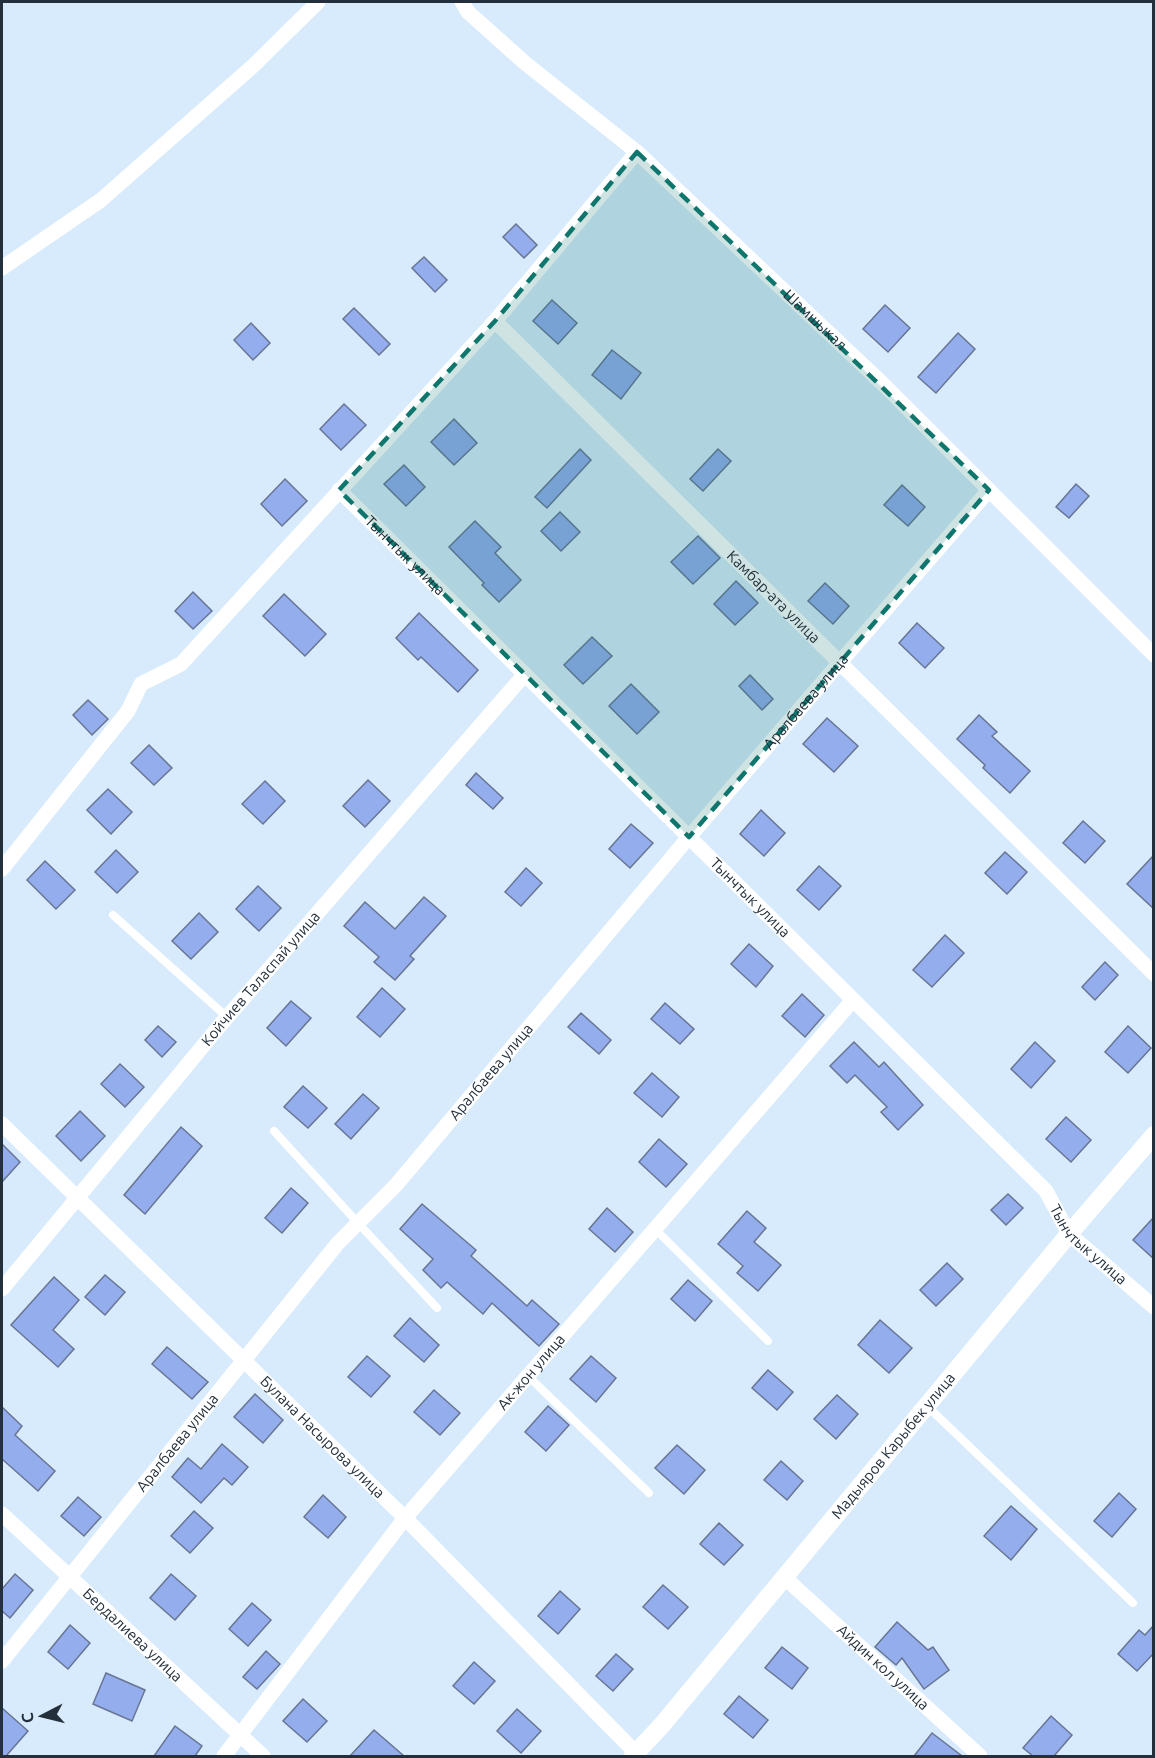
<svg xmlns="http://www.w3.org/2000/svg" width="1155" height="1758" viewBox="0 0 1155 1758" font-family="Ubuntu,sans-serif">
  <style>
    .building { fill: #93aded; stroke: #687594; stroke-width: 1.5 }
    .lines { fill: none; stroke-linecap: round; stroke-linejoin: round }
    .service { stroke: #fff; stroke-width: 8 }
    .minor { stroke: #fff; stroke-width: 15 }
    .tertiary { stroke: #fff; stroke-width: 18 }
    .marked { fill: #0f766e; fill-opacity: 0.2; stroke: #0f766e; stroke-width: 4.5; stroke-dasharray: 12 8; stroke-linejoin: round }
    .labels { text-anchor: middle; stroke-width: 4.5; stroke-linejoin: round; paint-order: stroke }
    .street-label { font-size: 15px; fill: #232f3a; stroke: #d8ebfc }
  </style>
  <rect width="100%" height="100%" fill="#d8ebfc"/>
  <g class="building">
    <polygon points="516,224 537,245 524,258 503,237"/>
    <polygon points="424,257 447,280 435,292 412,268"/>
    <polygon points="552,300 577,323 558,344 533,321"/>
    <polygon points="885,305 910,328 888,352 863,329"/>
    <polygon points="354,308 390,344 379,355 343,319"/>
    <polygon points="251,323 270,343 253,360 234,340"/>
    <polygon points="958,333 975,349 936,393 918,377"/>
    <polygon points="612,350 641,373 621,399 592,375"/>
    <polygon points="344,404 366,425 341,450 320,429"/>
    <polygon points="454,419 477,443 454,465 431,442"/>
    <polygon points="580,449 591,460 547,508 535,497"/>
    <polygon points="718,449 731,461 703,491 690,479"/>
    <polygon points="404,465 425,487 406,506 384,484"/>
    <polygon points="285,479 307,501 282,526 261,504"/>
    <polygon points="1076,484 1089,496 1069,518 1056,507"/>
    <polygon points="902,485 925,507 908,526 884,505"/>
    <polygon points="560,512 580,532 561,551 541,531"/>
    <polygon points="475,521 501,547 495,553 521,580 499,602 482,585 484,583 449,547"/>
    <polygon points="698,536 720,558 693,584 671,562"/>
    <polygon points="736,581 758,603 735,625 714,604"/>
    <polygon points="825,583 849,606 833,624 808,601"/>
    <polygon points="193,592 212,611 193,629 175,611"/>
    <polygon points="284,594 326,634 305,656 263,616"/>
    <polygon points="419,613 478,670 458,692 421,657 418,660 396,638"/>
    <polygon points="917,623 944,648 925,668 899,643"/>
    <polygon points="592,637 612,656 583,684 564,665"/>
    <polygon points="750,675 773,699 762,710 739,686"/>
    <polygon points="631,684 659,712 637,734 609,706"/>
    <polygon points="88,700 108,719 92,735 73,715"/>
    <polygon points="979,715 997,732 992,736 1030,771 1010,793 983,768 985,765 957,739"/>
    <polygon points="827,718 858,746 834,772 803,744"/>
    <polygon points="149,745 172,768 154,785 131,763"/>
    <polygon points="476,773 503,798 493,809 466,785"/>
    <polygon points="368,780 390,801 365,827 343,806"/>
    <polygon points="265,781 285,801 263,824 242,804"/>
    <polygon points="108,789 132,812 111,834 87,810"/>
    <polygon points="761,810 785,833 764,856 740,834"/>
    <polygon points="1083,821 1105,841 1085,863 1063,843"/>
    <polygon points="631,824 653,843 630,868 609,849"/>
    <polygon points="116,850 138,872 117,893 95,872"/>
    <polygon points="1005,852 1027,872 1007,894 985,873"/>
    <polygon points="1154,855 1154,909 1127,884"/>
    <polygon points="45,861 75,890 56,909 27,880"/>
    <polygon points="819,866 841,886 819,910 797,890"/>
    <polygon points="526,868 542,883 521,906 505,892"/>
    <polygon points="258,886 281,908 259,931 236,909"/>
    <polygon points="424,897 446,916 410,956 414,959 395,980 374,962 379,957 344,926 365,902 395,929"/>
    <polygon points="199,913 218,932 191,959 172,941"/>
    <polygon points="945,935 964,953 932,987 913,970"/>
    <polygon points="749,944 773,966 756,987 731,964"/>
    <polygon points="1105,962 1118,975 1095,1000 1082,987"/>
    <polygon points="382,988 405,1009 380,1037 357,1017"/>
    <polygon points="802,994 824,1015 805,1037 782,1016"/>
    <polygon points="291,1001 311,1018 286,1046 267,1028"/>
    <polygon points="665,1003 694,1029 680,1044 651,1019"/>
    <polygon points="581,1013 611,1040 599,1054 568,1027"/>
    <polygon points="158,1026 176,1042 162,1057 145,1040"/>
    <polygon points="1128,1026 1151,1048 1128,1073 1105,1052"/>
    <polygon points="854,1042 879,1067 884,1062 923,1105 898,1130 881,1112 887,1107 855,1075 847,1083 830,1066"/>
    <polygon points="1035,1042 1055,1061 1031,1088 1011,1069"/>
    <polygon points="120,1064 144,1087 125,1107 101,1084"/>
    <polygon points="652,1073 679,1097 662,1117 634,1093"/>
    <polygon points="303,1086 327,1108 308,1128 284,1107"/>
    <polygon points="363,1094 379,1108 351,1139 335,1124"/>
    <polygon points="80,1111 105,1136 81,1161 56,1136"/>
    <polygon points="1066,1117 1091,1140 1071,1162 1046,1139"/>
    <polygon points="181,1127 202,1146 145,1214 124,1195"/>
    <polygon points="659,1139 687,1164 666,1187 639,1162"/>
    <polygon points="2,1144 20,1162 2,1182"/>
    <polygon points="291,1188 308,1203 282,1233 265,1218"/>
    <polygon points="1008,1194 1023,1208 1006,1225 991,1210"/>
    <polygon points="422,1204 476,1250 471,1256 527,1306 532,1300 559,1324 539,1346 492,1303 483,1314 447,1282 441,1288 423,1270 433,1259 400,1229"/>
    <polygon points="607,1208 633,1232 615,1252 589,1229"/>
    <polygon points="747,1211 766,1228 754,1242 781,1265 758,1291 737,1273 743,1266 718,1244"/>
    <polygon points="1154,1217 1154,1259 1133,1240"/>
    <polygon points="947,1263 963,1279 936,1306 920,1290"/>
    <polygon points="105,1275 125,1292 105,1315 85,1297"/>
    <polygon points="54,1277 79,1300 53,1330 74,1349 58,1367 11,1325"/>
    <polygon points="688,1280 712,1301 695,1321 671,1299"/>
    <polygon points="410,1318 439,1345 424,1362 394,1336"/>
    <polygon points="880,1320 912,1348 889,1373 858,1345"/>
    <polygon points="167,1347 208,1382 192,1399 152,1364"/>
    <polygon points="367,1356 390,1376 371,1397 348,1377"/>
    <polygon points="591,1356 616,1378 596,1402 570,1379"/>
    <polygon points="768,1370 793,1392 777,1410 752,1388"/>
    <polygon points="434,1390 460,1413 440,1435 414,1412"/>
    <polygon points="255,1394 283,1420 263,1443 234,1417"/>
    <polygon points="837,1395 858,1414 836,1439 814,1419"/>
    <polygon points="548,1406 569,1425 546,1451 525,1432"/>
    <polygon points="2,1407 22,1426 15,1435 55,1471 38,1491 2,1459"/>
    <polygon points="222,1444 248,1467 232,1485 224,1478 201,1503 172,1477 188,1458 201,1469"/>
    <polygon points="677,1445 705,1470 684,1494 655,1468"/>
    <polygon points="781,1461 803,1481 787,1500 764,1480"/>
    <polygon points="1119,1493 1136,1509 1112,1537 1094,1521"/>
    <polygon points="323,1495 346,1517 328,1538 304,1517"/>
    <polygon points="78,1497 101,1517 84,1536 61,1516"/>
    <polygon points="1011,1506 1037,1529 1011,1560 984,1536"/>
    <polygon points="194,1511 213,1528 190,1553 171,1536"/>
    <polygon points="719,1523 743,1545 724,1565 700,1544"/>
    <polygon points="15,1574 33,1590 10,1618 2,1611 2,1589"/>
    <polygon points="171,1574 196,1596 175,1620 150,1598"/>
    <polygon points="663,1585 688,1607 668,1629 643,1607"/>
    <polygon points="560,1591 580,1609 558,1634 538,1616"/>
    <polygon points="252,1603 271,1620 248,1646 229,1629"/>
    <polygon points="897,1622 928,1650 933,1647 949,1670 924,1689 902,1658 896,1665 875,1647"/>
    <polygon points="70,1625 90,1643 68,1669 48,1652"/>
    <polygon points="1154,1625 1154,1653 1137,1671 1118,1654 1139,1630 1145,1635"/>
    <polygon points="782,1647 808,1668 792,1689 765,1668"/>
    <polygon points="266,1651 280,1664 257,1689 243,1677"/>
    <polygon points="616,1654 633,1669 613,1691 596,1676"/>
    <polygon points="474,1662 495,1681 474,1704 453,1686"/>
    <polygon points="106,1673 145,1690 132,1721 93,1704"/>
    <polygon points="739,1696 768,1720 753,1738 724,1714"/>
    <polygon points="303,1699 327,1721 307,1742 283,1721"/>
    <polygon points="2,1708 28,1731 6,1756 2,1756"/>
    <polygon points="517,1709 541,1731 521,1753 497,1731"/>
    <polygon points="1051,1716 1072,1735 1054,1756 1033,1756 1023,1748"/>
    <polygon points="175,1726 202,1746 195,1756 154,1756"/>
    <polygon points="374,1730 404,1756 350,1756"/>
    <polygon points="932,1733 962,1756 914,1756"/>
  </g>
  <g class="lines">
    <g class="service">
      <polyline points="113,915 227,1017"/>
      <polyline points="274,1131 358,1223 437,1308"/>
      <polyline points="655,1229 768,1341"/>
      <polyline points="528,1376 649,1493"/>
      <polyline points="927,1406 1133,1603"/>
    </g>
    <g class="minor">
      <path id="s1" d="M462 2 468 12 525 63 637 152 885 386 1154 655"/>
      <polyline points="2,268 101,200 254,65 318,2"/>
      <path id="s2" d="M495 321 1154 974"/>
      <path id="s3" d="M339 490 1046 1191 1069 1234 1154 1307"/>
      <polyline points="2,869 128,711 141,684 181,664 495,321 637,152"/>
      <path id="s4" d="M2 1124 405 1518 639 1756"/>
      <path id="s5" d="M2 1289 222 1023 525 674"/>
      <path id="s6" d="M2 1514 263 1756"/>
      <path id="s7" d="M784 1577 980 1756"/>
      <path id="s8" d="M2 1661 338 1243 396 1185 689 837 989 490"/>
      <path id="s9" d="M224 1756 405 1518 853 1000"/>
    </g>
    <path class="tertiary" id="s10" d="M633 1756 662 1725 1069 1234 1154 1135"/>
  </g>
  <path class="marked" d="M637 152 989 490 689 837 339 490 495 321Z"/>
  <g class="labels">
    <g class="street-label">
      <text dy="5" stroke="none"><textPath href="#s1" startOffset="476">Шамшыкал</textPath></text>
      <text dy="5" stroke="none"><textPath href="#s3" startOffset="93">Тынчтык улица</textPath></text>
      <text dy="5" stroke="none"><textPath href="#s2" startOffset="392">Камбар-ата улица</textPath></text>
      <text dy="5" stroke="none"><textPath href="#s8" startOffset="1252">Аралбаева улица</textPath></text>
      <text dy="5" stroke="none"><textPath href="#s3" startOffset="579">Тынчтык улица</textPath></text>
      <text dy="5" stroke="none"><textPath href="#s5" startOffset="404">Койчиев Таласпай улица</textPath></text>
      <text dy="5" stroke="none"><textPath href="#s8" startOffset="766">Аралбаева улица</textPath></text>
      <text dy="5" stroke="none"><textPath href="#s3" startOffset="1065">Тынчтык улица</textPath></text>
      <text dy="5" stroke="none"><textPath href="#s9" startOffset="492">Ак-жон улица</textPath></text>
      <text dy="5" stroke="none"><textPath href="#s4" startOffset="448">Булана Насырова улица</textPath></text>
      <text dy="5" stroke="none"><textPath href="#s8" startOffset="280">Аралбаева улица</textPath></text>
      <text dy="5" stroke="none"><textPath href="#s10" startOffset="405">Мадыяров Карыбек улица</textPath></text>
      <text dy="5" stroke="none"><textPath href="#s6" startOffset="178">Бердалиева улица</textPath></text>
      <text dy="5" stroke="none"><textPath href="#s7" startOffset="134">Айдин кол улица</textPath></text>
    </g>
  </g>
  <rect width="1155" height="1758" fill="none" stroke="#232f3a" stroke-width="6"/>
  <g transform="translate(42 1716) rotate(263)" stroke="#d8ebfc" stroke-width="4.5" paint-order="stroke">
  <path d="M0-4.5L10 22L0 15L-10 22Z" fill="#232f3a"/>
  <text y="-9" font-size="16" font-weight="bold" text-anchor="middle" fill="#232f3a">С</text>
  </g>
</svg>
